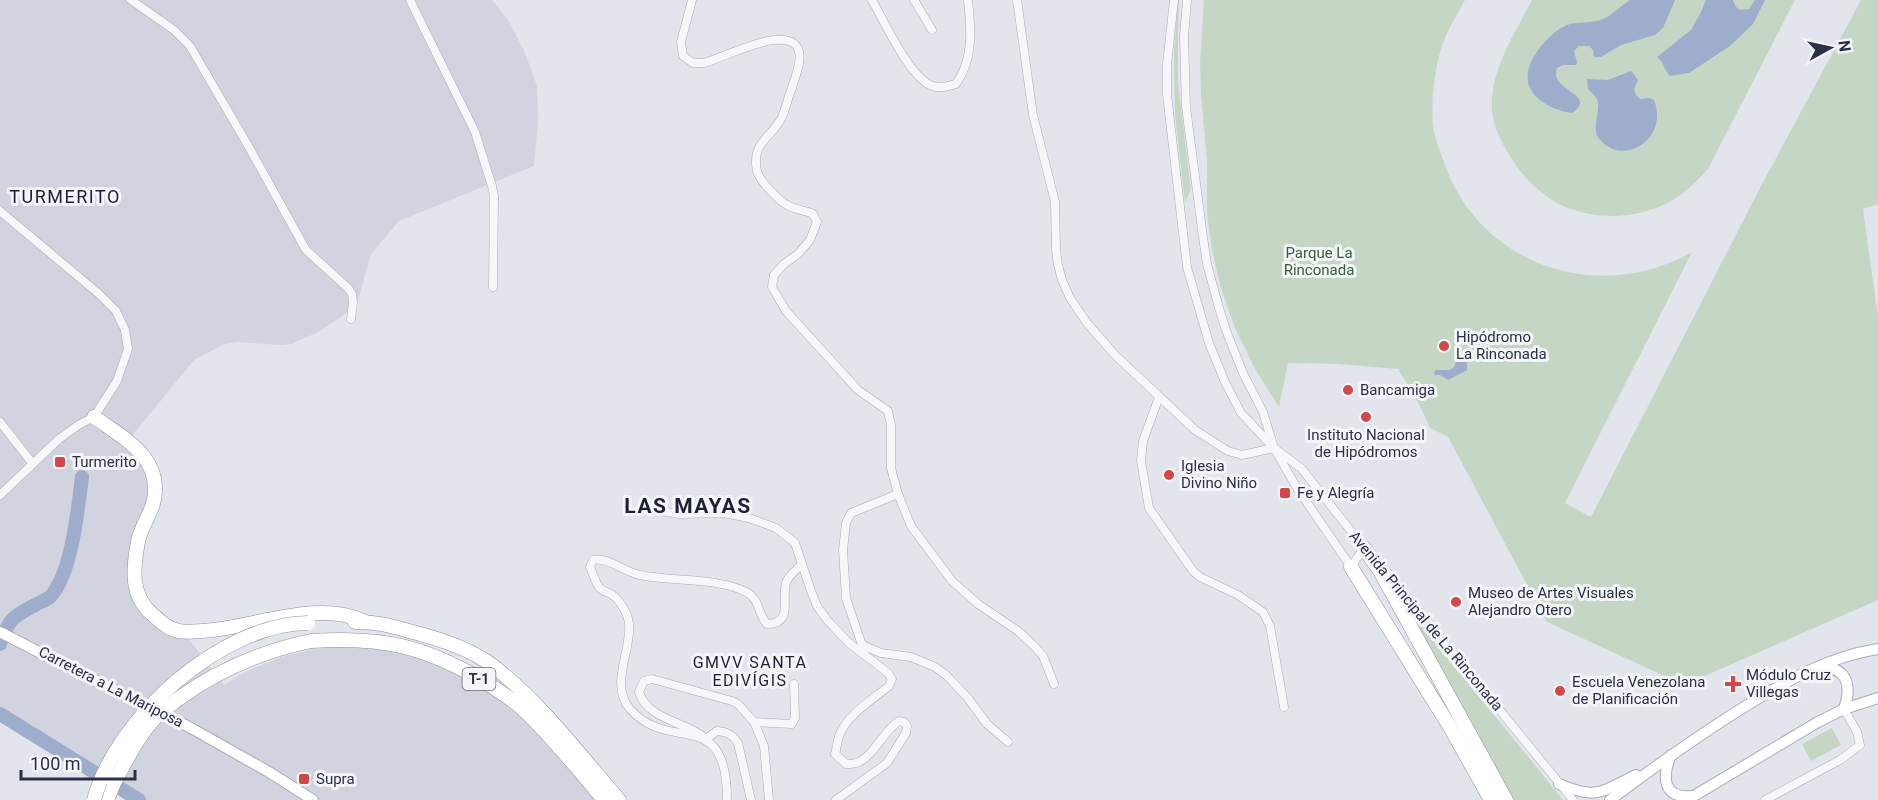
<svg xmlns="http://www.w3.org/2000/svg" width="1878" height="800" viewBox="0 0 1878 800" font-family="Roboto,sans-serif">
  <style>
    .built { fill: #d1d4de }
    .green { fill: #c6d6c4 }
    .water { fill: #9eadcc }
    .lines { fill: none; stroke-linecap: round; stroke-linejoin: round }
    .river { stroke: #9eadcc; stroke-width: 14 }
    .street-casing { stroke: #a8abb7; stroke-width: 9 }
    .secondary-casing { stroke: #a8abb7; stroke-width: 12 }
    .highway-casing { stroke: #8a90a3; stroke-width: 15 }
    .street { stroke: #f6f7fa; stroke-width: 8 }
    .secondary { stroke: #fff; stroke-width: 10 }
    .highway { stroke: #fff; stroke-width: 14 }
    .highway-bridge-casing { stroke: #8a90a3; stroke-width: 15; stroke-linecap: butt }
    .highway-bridge { stroke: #fff; stroke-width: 14 }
    .poi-dot { fill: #d24847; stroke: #f3f5f9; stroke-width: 2 }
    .labels { text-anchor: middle; stroke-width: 6; stroke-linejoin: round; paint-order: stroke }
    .shield { fill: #f3f5f9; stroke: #666b7b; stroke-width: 1.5 }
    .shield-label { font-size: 14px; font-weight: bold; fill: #2a3045 }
    .park-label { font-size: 15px; fill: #386137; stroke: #f3f5f9 }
    .poi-label { font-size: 15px; fill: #2a3045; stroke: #f3f5f9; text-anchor: start }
    .street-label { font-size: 15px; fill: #2a3045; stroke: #f3f5f9 }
    .neighbourhood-label { font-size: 16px; letter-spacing: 1.5px; fill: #1c2136; stroke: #f3f5f9 }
    .quarter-label { font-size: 18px; letter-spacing: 1.5px; fill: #1c2136; stroke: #f3f5f9 }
    .district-label { font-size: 21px; font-weight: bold; letter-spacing: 1.5px; fill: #1c2136; stroke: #f3f5f9 }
  </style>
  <rect width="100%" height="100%" fill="#e3e5ec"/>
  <polygon class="built" points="0,0 492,0 509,21 525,53 537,86 538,121 534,166 399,221 371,254 358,301 340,318 318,332 292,344 280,345 238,342 224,344 194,360 126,443 153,478 138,563 146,605 188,638 224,685 245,672 264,664 285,656 315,649 346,646 374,647 432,658 513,704 600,800 138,800 0,708"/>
  <g class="green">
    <polygon points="1178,0 1179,0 1178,31 1178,83 1191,189 1185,203 1175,115 1174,53"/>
    <path d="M1204 0H1465C1457 15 1446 32 1441 49 1434 73 1431 100 1433 125 1435 138 1440 152 1445 165 1481 266 1600 305 1692 252L1565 503 1591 517 1761 186 1861 0H1878V204L1863 209 1878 317V600L1684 685 1547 622 1448 437 1430 428 1420 406 1398 369 1338 364 1288 363 1279 407 1255 369 1235 328 1220 285 1212 250 1207 213V160L1201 96 1200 62Z"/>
    <path d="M1532 0H1795L1708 169C1701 176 1695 183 1688 189 1656 217 1607 223 1568 208 1553 203 1538 190 1527 179 1512 162 1494 134 1492 111 1489 72 1515 33 1532 0Z"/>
    <polygon points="1409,610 1563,800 1514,800"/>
    <polygon points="1832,728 1841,745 1811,761 1802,744"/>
  </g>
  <g class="water">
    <path d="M1630 0H1675L1663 28 1655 35 1621 45 1601 57H1594L1593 50 1589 46H1579L1574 51 1577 62 1576 65H1563L1557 68C1548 91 1599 94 1572 113 1557 111 1536 102 1530 88 1519 66 1548 33 1567 25 1578 21 1592 24 1603 19 1612 15 1621 6 1630 0Z"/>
    <path d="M1706 0H1733L1736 7 1740 10 1749 9 1755 0H1765L1753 24 1730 46 1689 73 1670 76C1663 69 1666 65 1657 57L1691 30 1701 12Z"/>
    <path d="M1631 71 1638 80 1634 89 1636 95 1640 99 1649 98 1654 100C1669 137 1626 167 1601 141 1589 129 1602 112 1597 99 1595 95 1591 92 1588 89L1587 79 1608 80Z"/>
    <polygon points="1461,359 1465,360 1467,363 1467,370 1448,380 1440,375 1434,375 1435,370 1450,370 1454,367 1456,362"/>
  </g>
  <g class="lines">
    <g class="river">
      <path d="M0 644C9 619 12 617 35 605 40 602 47 600 51 596 72 572 78 508 82 477"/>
      <polyline points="0,714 139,800"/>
    </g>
    <g class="street-casing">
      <g id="street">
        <polyline points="131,0 174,30 190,46 250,149 306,250 348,288 352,294 353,302 351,319"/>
        <polyline points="410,0 475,132 492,186 494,196 493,287"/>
        <path d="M692 0 681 42 683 56 693 63H704C723 57 756 41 774 40 814 36 797 73 790 93 787 102 785 111 781 119 770 139 751 143 757 171 759 180 778 200 787 205 795 210 805 210 813 214L817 222 810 240 798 254 784 264 774 275 772 287 786 311 858 390 888 411 891 425V468L898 494 911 526 952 581 978 604 1018 631 1035 647 1043 656 1054 684"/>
        <path d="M872 0C884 21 911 80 933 86 940 89 949 86 956 84 974 59 971 29 968 0"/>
        <polyline points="914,0 932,30"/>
        <polyline points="1017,0 1033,115 1055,202 1056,250 1058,265 1062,280 1070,298 1087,323 1115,355 1195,430 1228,451 1242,455 1274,448"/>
        <polyline points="1174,0 1167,64 1167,94 1172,138 1187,267 1209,343 1225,382 1241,413 1274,448 1301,468 1366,550"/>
        <polyline points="1187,0 1184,37 1186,107 1203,237 1207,264 1219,308 1227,333 1243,373 1263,412 1274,448 1297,488 1351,567 1364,548"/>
        <polyline points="0,211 99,294 116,311 125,330 128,349 117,381 94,417 80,424 59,439 0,495"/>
        <polyline points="1159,397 1143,441 1141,461 1149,508 1193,571 1200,577 1238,595 1263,612 1270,626 1284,707"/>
        <polyline points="0,422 33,464"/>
        <path d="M647 506 655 510 679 514 724 513 749 518 776 528 795 543 811 591 817 606 827 620 849 643 888 673 892 679 889 686C872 700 848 714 840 734 837 740 837 748 835 754L846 764C849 764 853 764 856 763 872 759 884 730 899 721L904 722 907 726 906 733 887 763 836 800"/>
        <polyline points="1379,562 1573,800"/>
        <polyline points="862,645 881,653 911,657 935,667 946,675 967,697 987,724 1008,742"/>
        <polyline points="865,654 846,598 843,550 846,523 851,513 898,494"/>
        <path d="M727 800C727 704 670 755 630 709 609 685 632 650 629 624 628 613 620 600 611 594 607 592 602 591 599 587 595 582 593 573 590 567L593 560C609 557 624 572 640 575 672 582 720 577 748 593 760 600 758 615 767 624 794 624 781 598 786 583 788 576 796 570 801 565"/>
        <path d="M751 800 738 743C732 734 727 732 717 731L706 739C687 721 648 721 639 692L644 681 652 679 732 701 738 704 754 722"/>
        <polyline points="769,800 764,746 754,722 792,724 795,718 794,684"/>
        <polyline points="1765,800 1840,760 1860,745 1857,732 1844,709"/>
      </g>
    </g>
    <g class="secondary-casing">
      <g id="secondary">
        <polyline points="0,632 62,664 191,728 269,772 313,800"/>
        <path d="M1818 668C1848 665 1852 686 1844 709"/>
        <path d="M1671 755C1662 777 1662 799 1693 796"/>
        <path d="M1559 784C1597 800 1601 792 1636 775"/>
        <path d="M1610 800C1653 768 1696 737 1741 709 1784 682 1827 657 1878 649"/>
        <polyline points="1687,800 1818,722 1844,709 1878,698"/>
      </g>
    </g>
    <g class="highway-casing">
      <g id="highway">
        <path d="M94 417C125 439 165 459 153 504 149 517 140 529 138 542 133 568 130 595 152 614 160 621 168 629 179 631 185 633 194 631 201 631 250 629 317 599 363 621"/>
        <polyline points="1364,548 1380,571 1506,800"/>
        <polyline points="1351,567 1450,727 1491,800"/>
        <path d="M355 622C373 621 391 626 409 631 437 638 470 648 493 666 541 703 579 754 619 800"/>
        <path d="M311 641C381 636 425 646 485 682 499 691 514 700 526 712 554 739 579 770 604 800"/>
        <polyline points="107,800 114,783"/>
      </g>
    </g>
    <use href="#street" class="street"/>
    <use href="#secondary" class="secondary"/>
    <use href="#highway" class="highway"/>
    <g class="highway-bridge-casing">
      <g id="highway-bridge">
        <path d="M114 783C126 761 137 738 153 720 160 712 169 706 178 699 218 670 263 651 311 641"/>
        <path d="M94 800C116 718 221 624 308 623"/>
      </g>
    </g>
    <use href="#highway-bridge" class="highway-bridge"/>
  </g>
  <g class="poi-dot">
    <circle cx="1444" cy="346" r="6"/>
    <circle cx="1348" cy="390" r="6"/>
    <circle cx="1366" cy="417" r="6"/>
    <rect x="54" y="456" width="12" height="12" rx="3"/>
    <circle cx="1169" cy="475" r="6"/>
    <rect x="1279" y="487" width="12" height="12" rx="3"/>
    <circle cx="1456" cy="602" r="6"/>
    <path d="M1730 675h6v6h6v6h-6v6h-6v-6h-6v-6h6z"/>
    <circle cx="1560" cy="691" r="6"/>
    <rect x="298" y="773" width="12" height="12" rx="3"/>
  </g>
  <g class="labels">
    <rect class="shield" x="462.5" y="668" width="33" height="22" rx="4.5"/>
    <g class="shield-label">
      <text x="479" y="684">T-1</text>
    </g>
    <g class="park-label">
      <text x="1319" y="258">Parque La<tspan x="1319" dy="17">Rinconada</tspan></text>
    </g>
    <g class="poi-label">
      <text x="1456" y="342">Hipódromo<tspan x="1456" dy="17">La Rinconada</tspan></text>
      <text x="1360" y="395">Bancamiga</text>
      <text x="1366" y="440" text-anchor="middle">Instituto Nacional<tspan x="1366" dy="17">de Hipódromos</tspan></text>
      <text x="72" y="467">Turmerito</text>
      <text x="1181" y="471">Iglesia<tspan x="1181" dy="17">Divino Niño</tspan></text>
      <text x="1297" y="498">Fe y Alegría</text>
      <text x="1468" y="598">Museo de Artes Visuales<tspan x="1468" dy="17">Alejandro Otero</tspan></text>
      <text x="1746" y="680">Módulo Cruz<tspan x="1746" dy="17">Villegas</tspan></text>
      <text x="1572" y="687">Escuela Venezolana<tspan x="1572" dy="17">de Planificación</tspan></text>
      <text x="316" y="784">Supra</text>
    </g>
    <g class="street-label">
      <text transform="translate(1426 621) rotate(50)" y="5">Avenida Principal de La Rinconada</text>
      <text transform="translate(111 687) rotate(27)" y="5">Carretera a La Mariposa</text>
    </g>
    <g class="neighbourhood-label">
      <text x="750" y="668">GMVV SANTA<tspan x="750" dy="18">EDIVÍGIS</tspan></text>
    </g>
    <g class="quarter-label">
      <text x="65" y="203">TURMERITO</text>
    </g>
    <g class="district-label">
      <text x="688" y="513">LAS MAYAS</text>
    </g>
  </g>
  <g transform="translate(1830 48) rotate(82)" stroke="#f3f5f9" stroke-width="4.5" paint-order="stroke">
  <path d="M0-4.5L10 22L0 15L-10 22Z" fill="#2a3045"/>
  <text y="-9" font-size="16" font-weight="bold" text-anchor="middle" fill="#2a3045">N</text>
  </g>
  <path d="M21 770v9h114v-9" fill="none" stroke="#2a3045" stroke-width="3"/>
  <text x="30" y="770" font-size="18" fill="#2a3045" stroke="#f3f5f9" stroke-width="4.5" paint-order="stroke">100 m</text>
</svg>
